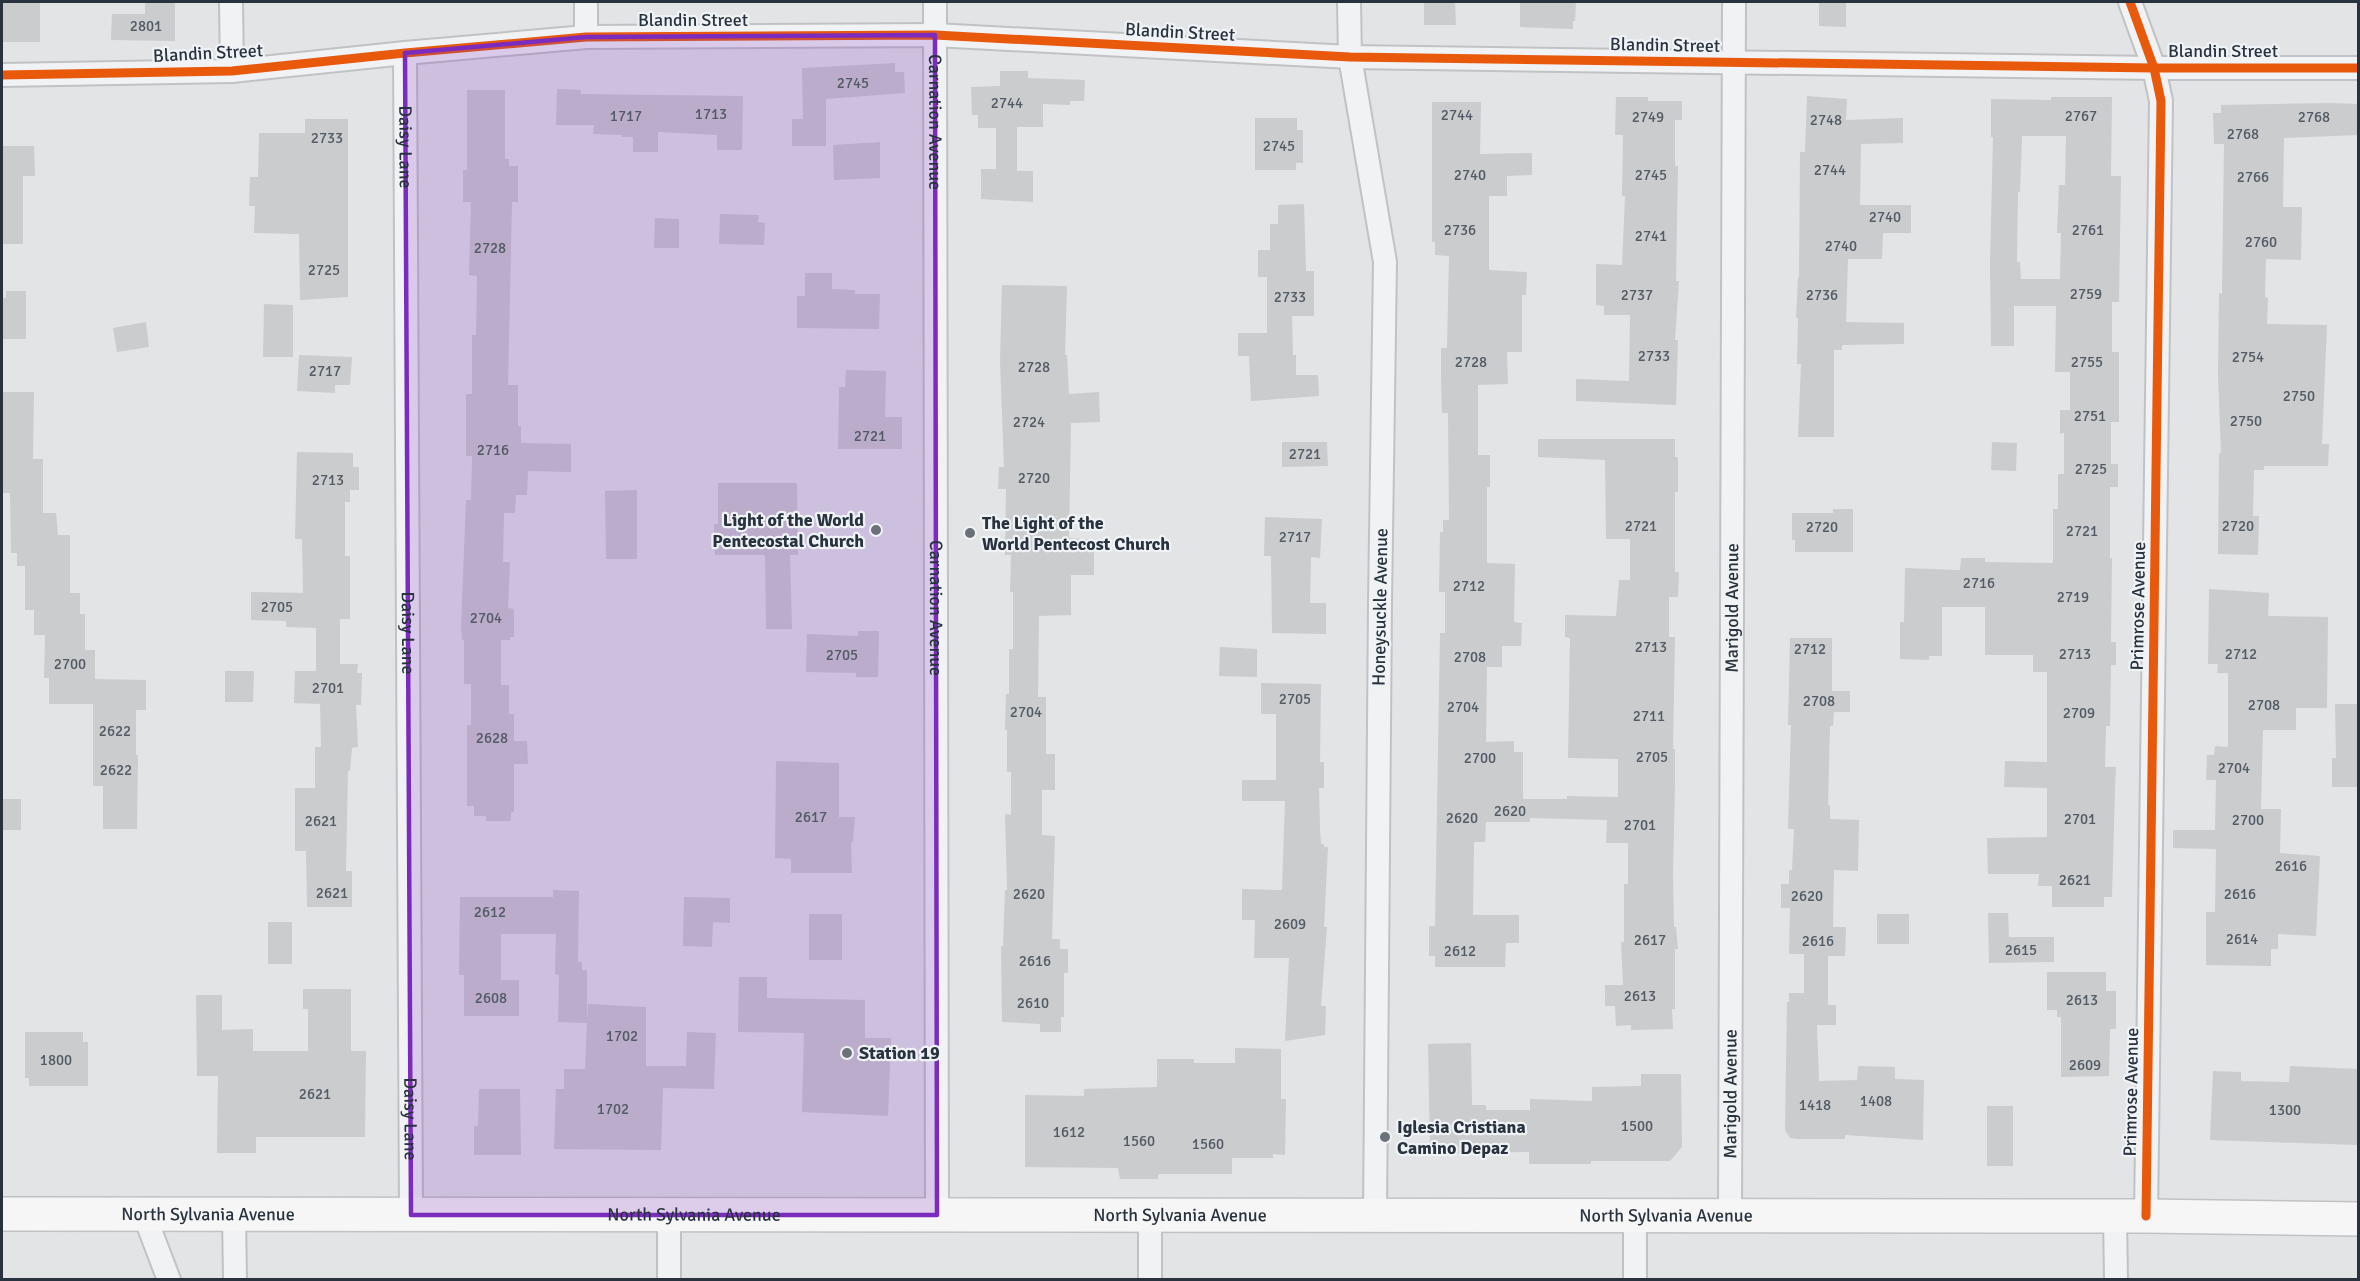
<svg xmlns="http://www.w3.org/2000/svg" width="2360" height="1281" viewBox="0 0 2360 1281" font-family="Signika,sans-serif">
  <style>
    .building { fill: #caccce; fill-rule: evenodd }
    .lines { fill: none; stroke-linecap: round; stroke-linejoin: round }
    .street-casing { stroke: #c0c2c4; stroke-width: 26 }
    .secondary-casing { stroke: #c0c2c4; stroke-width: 36 }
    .street { stroke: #f1f2f4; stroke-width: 22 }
    .secondary { stroke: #f6f6f6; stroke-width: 33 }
    .cycleway-casing { stroke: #eff3f6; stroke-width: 13 }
    .cycleway { stroke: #e8590c; stroke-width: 9 }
    .marked { fill: #7b2cbf; fill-opacity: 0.2; stroke: #7b2cbf; stroke-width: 4.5; stroke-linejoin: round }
    .poi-dot { fill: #6a7179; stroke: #eff3f6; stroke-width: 2 }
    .labels { text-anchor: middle; stroke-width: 4.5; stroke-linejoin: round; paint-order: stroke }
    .number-label { font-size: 15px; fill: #525a64 }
    .street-label { font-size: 18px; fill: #29333f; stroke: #eff3f6 }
    .poi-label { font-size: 18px; font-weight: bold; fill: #29333f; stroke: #eff3f6; text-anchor: start }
  </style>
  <rect width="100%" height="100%" fill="#e2e4e6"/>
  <g class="building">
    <rect x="2" y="2" width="38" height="40"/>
    <polygon points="145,2 175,2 175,41 111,40 112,14 145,14"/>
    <polygon points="1424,2 1455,2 1456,25 1424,25"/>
    <polygon points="1520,2 1576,2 1575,21 1573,21 1573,29 1520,27"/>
    <polygon points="1819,2 1846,2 1846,27 1819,26"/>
    <polygon points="895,63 895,72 904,72 905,93 826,99 826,146 792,146 792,119 803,119 802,68"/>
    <polygon points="1000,71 1028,71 1028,78 1085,80 1084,101 1070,101 1070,105 1043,104 1043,127 1017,127 1017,171 1033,171 1033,202 981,199 981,169 996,169 996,128 978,128 978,115 972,115 971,87 1000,86"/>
    <polygon points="557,89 581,90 581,94 743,96 742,150 717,150 717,135 658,132 658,152 633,152 633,137 622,137 622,135 593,134 594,125 556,125"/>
    <polygon points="467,90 505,90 505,159 509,159 509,166 518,166 518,202 512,202 508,385 518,385 518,426 521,426 521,443 571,444 571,472 528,471 527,495 516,495 515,513 504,513 503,562 510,562 508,608 514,609 514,637 510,637 510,640 501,640 501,685 509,685 509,714 514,714 514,741 527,741 528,764 514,764 514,812 511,812 511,821 486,821 486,816 474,816 474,806 467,806 467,725 471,725 471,684 464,684 464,640 462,640 461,626 466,500 471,500 472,456 466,456 466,394 472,394 472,335 476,335 477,276 469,275 471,202 463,202 463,170 467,170"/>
    <polygon points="1807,96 1847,99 1846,120 1903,118 1903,143 1861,144 1860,205 1911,205 1911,233 1883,233 1882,259 1848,259 1846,322 1904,323 1904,344 1842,345 1842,350 1834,350 1834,437 1798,437 1801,364 1797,364 1798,318 1796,318 1798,278 1799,278 1800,152 1805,152"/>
    <polygon points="1616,97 1648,97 1648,101 1682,101 1682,120 1675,120 1675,166 1678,166 1676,281 1679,281 1675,340 1678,340 1676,405 1576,401 1576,379 1629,381 1630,315 1604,315 1604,306 1596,305 1596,264 1622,265 1625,196 1622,196 1623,135 1615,135"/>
    <path d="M2051 97H2112L2111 176H2121L2119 302H2112V352H2119V422H2111V464H2118V487H2110V558H2112L2111 642H2116V665H2111L2110 726H2106L2105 767H2116L2115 788 2112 897H2104V907H2052V886H2038L2039 874H1988L1987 838 2047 837V788L2004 787 2005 761 2047 762V672H2033V655H1985V607H1942V656H1929V660L1900 659V622H1904L1905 568 1960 570 1961 558H1985V562L2053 563V509H2058V474H2064V433L2060 434V410H2070V372H2055L2056 306H2014V346H1991L1990 263 1993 137H1991V99L2051 100ZM2022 136H2066L2065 185H2059L2057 233H2061L2060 279H2021L2020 262H2017L2018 192H2020Z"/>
    <polygon points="1432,102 1481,102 1480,154 1532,153 1532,175 1507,176 1507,196 1489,196 1489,270 1527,272 1526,295 1522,295 1522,352 1507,352 1508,384 1478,385 1478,455 1490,455 1490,487 1487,487 1487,563 1515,564 1514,622 1522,623 1521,646 1502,646 1502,667 1487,667 1486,742 1514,741 1514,752 1523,752 1523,799 1567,799 1567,796 1618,797 1618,759 1568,758 1570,638 1565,637 1565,615 1616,616 1619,580 1630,580 1630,539 1606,539 1605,460 1538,457 1538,439 1675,439 1675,457 1678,457 1678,492 1675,492 1675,572 1679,572 1678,597 1669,597 1669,637 1675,637 1673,749 1675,749 1675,783 1673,873 1674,927 1676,927 1678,949 1675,949 1675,1009 1672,1009 1673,1029 1631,1030 1631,1025 1616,1026 1615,1006 1605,1006 1605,985 1623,985 1621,942 1624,942 1624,884 1628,884 1628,843 1606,843 1607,820 1530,818 1530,822 1486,822 1485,842 1474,842 1473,915 1519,915 1519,943 1506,943 1505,967 1435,967 1435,956 1429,956 1429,926 1435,926 1440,633 1445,633 1445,592 1439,592 1440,532 1443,532 1443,520 1449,520 1448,413 1442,413 1441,374 1441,348 1447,348 1449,256 1435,255 1435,242 1432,242"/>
    <polygon points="2329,103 2358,104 2358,135 2284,138 2283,207 2302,207 2301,260 2266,259 2265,297 2268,298 2267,324 2327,325 2322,444 2329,444 2328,466 2264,466 2264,470 2254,470 2253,516 2259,516 2258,555 2218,554 2219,453 2221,453 2218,375 2219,293 2222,294 2224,144 2214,144 2213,113 2221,113 2221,105"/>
    <polygon points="1255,118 1297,118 1297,130 1303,130 1303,163 1296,163 1296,170 1255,170"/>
    <polygon points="305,119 348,119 348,297 300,300 299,234 254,233 255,206 249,206 250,177 258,177 259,133 305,133"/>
    <polygon points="880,142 880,178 834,180 833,145"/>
    <polygon points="2,146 34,146 35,176 23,176 23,244 2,244"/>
    <polygon points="1304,204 1306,271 1314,271 1314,316 1292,316 1293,355 1296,355 1296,375 1318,375 1319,396 1251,401 1249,356 1238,356 1238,333 1267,333 1267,277 1258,277 1258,250 1270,250 1270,224 1278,224 1278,205"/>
    <polygon points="720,214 759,215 758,222 765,223 764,245 719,244"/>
    <polygon points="655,218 679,219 679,248 654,248"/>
    <polygon points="805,273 832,273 832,289 855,290 855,294 880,294 879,329 797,328 797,296 805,296"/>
    <polygon points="1002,285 1067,286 1065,355 1067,355 1069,394 1099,392 1100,422 1071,423 1069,538 1094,540 1094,575 1071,575 1071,615 1039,616 1038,697 1046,697 1046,754 1055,754 1055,790 1042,790 1042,835 1055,836 1052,939 1060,939 1060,949 1068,949 1068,973 1064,973 1064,1017 1061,1017 1061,1032 1040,1032 1040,1024 1002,1022 1001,946 1003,946 1005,890 1007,890 1005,814 1011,815 1011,772 1007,772 1007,730 1005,730 1006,694 1009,694 1009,649 1013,649 1013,592 1010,592 1011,555 1005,555 1006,489 998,489 999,467 1004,467 1000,361"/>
    <polygon points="6,291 26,291 26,339 2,339 2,298 6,298"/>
    <polygon points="264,304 293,305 293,357 263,357"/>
    <polygon points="146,322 149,347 117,352 113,328"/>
    <polygon points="299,355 352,357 350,385 335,385 335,393 297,391"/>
    <polygon points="846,370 886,371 885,417 902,417 902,449 838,449 839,387 845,387"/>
    <polygon points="2,392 34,392 33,459 43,459 43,513 56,513 58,535 70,535 70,593 80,593 80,614 85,614 85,650 95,650 95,679 146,680 146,710 136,710 136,755 138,755 137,829 103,829 103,786 93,786 93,704 49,704 49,678 44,678 45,635 34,635 34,610 25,610 25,566 17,566 17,553 11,553 10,493 2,493"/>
    <polygon points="1282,442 1327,442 1328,466 1282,467"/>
    <polygon points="1992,442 2017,443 2016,471 1991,470"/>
    <polygon points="297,452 353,453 353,467 359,467 359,490 350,490 350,502 345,502 345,556 350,556 350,619 340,619 340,664 358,664 357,673 362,673 361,705 356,705 358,747 352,748 350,771 348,771 346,871 352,871 352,907 307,907 306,851 295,851 295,788 315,788 315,747 321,747 320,704 294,703 295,671 316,671 316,628 286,627 286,621 251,620 251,592 303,593 302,539 295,539"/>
    <polygon points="718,483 797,483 798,555 790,555 792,629 766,629 765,555 715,555 714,524 718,524"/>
    <polygon points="637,490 637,559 606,559 605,491"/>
    <polygon points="1833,509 1853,509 1853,552 1795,552 1795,540 1792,540 1792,513 1833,513"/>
    <polygon points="1265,517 1322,519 1320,558 1311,557 1310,603 1326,603 1326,634 1272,633 1271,556 1264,556"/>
    <polygon points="2209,589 2269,593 2268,616 2328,617 2327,708 2296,708 2296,730 2263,730 2261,809 2281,809 2280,853 2320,856 2316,936 2278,934 2278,949 2271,949 2271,966 2206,965 2206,912 2215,912 2216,849 2173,848 2173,830 2215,830 2216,780 2206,780 2207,755 2214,755 2215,746 2228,747 2228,673 2217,673 2218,664 2208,664"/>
    <polygon points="858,631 879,631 878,677 856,677 856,673 806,672 807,634 858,636"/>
    <polygon points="1790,638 1832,638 1832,691 1850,691 1850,712 1834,712 1833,726 1830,726 1828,805 1830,805 1830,819 1859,820 1858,871 1834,870 1833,927 1846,927 1845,956 1828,956 1828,1005 1836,1005 1836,1025 1817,1025 1819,1081 1857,1080 1858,1066 1895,1067 1895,1079 1924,1080 1923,1140 1845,1135 1845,1139 1796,1139 1790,1138 1785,1130 1787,1002 1789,1002 1789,993 1804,993 1804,954 1789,954 1790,908 1781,908 1781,884 1789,884 1789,870 1792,870 1794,829 1788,829 1791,725 1788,725"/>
    <polygon points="1220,647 1257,649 1257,677 1219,676"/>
    <polygon points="225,671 254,671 253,702 225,702"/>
    <polygon points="1261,683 1321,684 1320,762 1324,762 1324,788 1319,788 1320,828 1321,844 1324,844 1324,847 1328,847 1324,927 1327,927 1321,1006 1326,1006 1325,1035 1285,1041 1289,958 1254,958 1255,920 1242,920 1242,889 1282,890 1285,801 1242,801 1242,780 1276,780 1276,714 1261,714"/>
    <polygon points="2335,704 2358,704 2357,787 2332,787 2332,758 2336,758"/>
    <polygon points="776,761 839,763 839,817 855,817 853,842 851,842 852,873 791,873 791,859 775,858"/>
    <rect x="2" y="799" width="19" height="31"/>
    <polygon points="553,890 579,891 578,962 582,962 582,970 587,970 587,1022 588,1004 646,1007 646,1066 686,1066 687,1032 716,1033 714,1089 663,1088 661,1150 554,1149 556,1089 564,1089 564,1069 585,1069 587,1023 558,1022 559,975 555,974 556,934 501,934 501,980 519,980 519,1016 464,1016 464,975 459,975 460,897 553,897"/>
    <polygon points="684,897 730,898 730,923 713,922 712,947 683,946"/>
    <polygon points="1988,913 2008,913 2009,937 2054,937 2054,962 1989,963"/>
    <rect x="809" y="914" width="33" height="46"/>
    <rect x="1877" y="914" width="32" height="30"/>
    <rect x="268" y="922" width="24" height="42"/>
    <polygon points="2047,972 2106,972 2106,991 2116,991 2116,1029 2110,1029 2109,1076 2061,1077 2061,1017 2057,1017 2057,1010 2047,1010"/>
    <polygon points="739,977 767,977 767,998 865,1000 865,1038 891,1038 888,1116 802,1112 804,1033 738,1032"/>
    <polygon points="303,989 351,989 351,1051 366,1051 365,1137 256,1137 256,1153 217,1153 218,1076 197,1076 196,995 222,995 222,1030 253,1029 253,1051 308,1051 308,1009 303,1009"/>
    <polygon points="25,1032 83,1032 83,1042 88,1042 88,1086 29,1086 29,1078 25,1078"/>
    <polygon points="1471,1043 1472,1105 1486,1105 1486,1110 1530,1110 1530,1099 1592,1101 1592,1087 1641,1086 1641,1074 1681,1074 1682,1147 1670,1161 1591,1161 1591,1164 1529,1164 1529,1152 1430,1154 1428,1044"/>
    <polygon points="1235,1048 1281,1049 1281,1099 1286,1099 1285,1155 1273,1154 1273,1158 1232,1158 1232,1174 1160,1174 1158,1175 1158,1179 1120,1179 1118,1168 1025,1167 1025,1095 1084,1096 1084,1089 1157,1087 1157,1059 1194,1059 1194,1063 1235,1063"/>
    <polygon points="2290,1066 2358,1069 2358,1145 2210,1140 2213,1071 2241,1072 2241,1081 2289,1082"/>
    <polygon points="479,1089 520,1089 521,1155 474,1155 474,1126 478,1126"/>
    <rect x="1987" y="1106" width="26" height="60"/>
  </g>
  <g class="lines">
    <g class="street-casing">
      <g id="street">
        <polyline points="231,2 232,71"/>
        <path id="s1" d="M935 2 937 1215"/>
        <polyline points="1349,2 1350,57 1385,262 1380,603 1375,1216"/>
        <polyline points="2130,2 2154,68 2161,101 2146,1216"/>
        <polyline points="586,37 586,2"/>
        <path id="s2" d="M405 53 411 1215"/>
        <polyline points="2,75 232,71 405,53 586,37 935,35 1350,57 2154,68 2358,68"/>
        <polyline points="144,1214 169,1280"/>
        <polyline points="234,1215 235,1280"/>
        <polyline points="669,1215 669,1280"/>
        <path id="s3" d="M1730 1216 1734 2"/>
        <polyline points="2115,1216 2116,1280"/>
        <polyline points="1150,1280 1150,1215"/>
        <polyline points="1635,1280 1635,1216"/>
      </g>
    </g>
    <g class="secondary-casing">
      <g id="secondary">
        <path id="s4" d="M2 1214 2146 1216 2358 1219"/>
      </g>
    </g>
    <use href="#street" class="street"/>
    <use href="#secondary" class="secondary"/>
    <g class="cycleway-casing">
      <g id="cycleway">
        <polyline points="2130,2 2154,68 2161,101 2146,1216"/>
        <polyline points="2,75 232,71 405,53 586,37 935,35 1350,57 2154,68 2358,68"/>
      </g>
    </g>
    <use href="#cycleway" class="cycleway"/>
  </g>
  <path class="marked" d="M935 35 937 1215H411L405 53 586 37Z"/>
  <g class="poi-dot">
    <circle cx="876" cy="530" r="6"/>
    <circle cx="970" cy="533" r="6"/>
    <circle cx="847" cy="1053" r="6"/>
    <circle cx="1385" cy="1137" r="6"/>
  </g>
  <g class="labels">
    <g class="number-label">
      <text x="146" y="31">2801</text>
      <text x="853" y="88">2745</text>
      <text x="1007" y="108">2744</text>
      <text x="711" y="119">1713</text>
      <text x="1457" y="120">2744</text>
      <text x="626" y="121">1717</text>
      <text x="2081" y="121">2767</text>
      <text x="1648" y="122">2749</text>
      <text x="2314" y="122">2768</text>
      <text x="1826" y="125">2748</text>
      <text x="2243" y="139">2768</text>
      <text x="327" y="143">2733</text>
      <text x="1279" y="151">2745</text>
      <text x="1830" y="175">2744</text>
      <text x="1470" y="180">2740</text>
      <text x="1651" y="180">2745</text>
      <text x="2253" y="182">2766</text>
      <text x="1885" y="222">2740</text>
      <text x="1460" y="235">2736</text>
      <text x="2088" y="235">2761</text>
      <text x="1651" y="241">2741</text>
      <text x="2261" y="247">2760</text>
      <text x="1841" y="251">2740</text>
      <text x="490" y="253">2728</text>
      <text x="324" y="275">2725</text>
      <text x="2086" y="299">2759</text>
      <text x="1637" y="300">2737</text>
      <text x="1822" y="300">2736</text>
      <text x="1290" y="302">2733</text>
      <text x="1654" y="361">2733</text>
      <text x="2248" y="362">2754</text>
      <text x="1471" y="367">2728</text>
      <text x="2087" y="367">2755</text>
      <text x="1034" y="372">2728</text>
      <text x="325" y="376">2717</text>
      <text x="2299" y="401">2750</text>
      <text x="2090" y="421">2751</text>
      <text x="2246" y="426">2750</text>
      <text x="1029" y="427">2724</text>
      <text x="870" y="441">2721</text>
      <text x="493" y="455">2716</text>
      <text x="1305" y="459">2721</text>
      <text x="2091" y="474">2725</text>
      <text x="1034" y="483">2720</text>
      <text x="328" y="485">2713</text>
      <text x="1641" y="531">2721</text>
      <text x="2238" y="531">2720</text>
      <text x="1822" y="532">2720</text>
      <text x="2082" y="536">2721</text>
      <text x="1295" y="542">2717</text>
      <text x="1979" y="588">2716</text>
      <text x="1469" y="591">2712</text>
      <text x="2073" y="602">2719</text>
      <text x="277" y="612">2705</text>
      <text x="486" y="623">2704</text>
      <text x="1651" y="652">2713</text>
      <text x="1810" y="654">2712</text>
      <text x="2075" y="659">2713</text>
      <text x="2241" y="659">2712</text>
      <text x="842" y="660">2705</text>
      <text x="1470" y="662">2708</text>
      <text x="70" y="669">2700</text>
      <text x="328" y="693">2701</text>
      <text x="1295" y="704">2705</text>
      <text x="1819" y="706">2708</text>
      <text x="2264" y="710">2708</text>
      <text x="1463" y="712">2704</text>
      <text x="1026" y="717">2704</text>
      <text x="2079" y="718">2709</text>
      <text x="1649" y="721">2711</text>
      <text x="115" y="736">2622</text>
      <text x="492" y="743">2628</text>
      <text x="1652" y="762">2705</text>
      <text x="1480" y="763">2700</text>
      <text x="2234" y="773">2704</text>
      <text x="116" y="775">2622</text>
      <text x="1510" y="816">2620</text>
      <text x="811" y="822">2617</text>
      <text x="1462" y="823">2620</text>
      <text x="2080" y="824">2701</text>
      <text x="2248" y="825">2700</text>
      <text x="321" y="826">2621</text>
      <text x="1640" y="830">2701</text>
      <text x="2291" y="871">2616</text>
      <text x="2075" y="885">2621</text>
      <text x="332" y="898">2621</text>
      <text x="1029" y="899">2620</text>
      <text x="2240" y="899">2616</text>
      <text x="1807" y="901">2620</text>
      <text x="490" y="917">2612</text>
      <text x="1290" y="929">2609</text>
      <text x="2242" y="944">2614</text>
      <text x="1650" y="945">2617</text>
      <text x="1818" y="946">2616</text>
      <text x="2021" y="955">2615</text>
      <text x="1460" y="956">2612</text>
      <text x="1035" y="966">2616</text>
      <text x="1640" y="1001">2613</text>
      <text x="491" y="1003">2608</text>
      <text x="2082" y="1005">2613</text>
      <text x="1033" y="1008">2610</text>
      <text x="622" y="1041">1702</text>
      <text x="56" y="1065">1800</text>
      <text x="2085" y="1070">2609</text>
      <text x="315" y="1099">2621</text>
      <text x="1876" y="1106">1408</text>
      <text x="1815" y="1110">1418</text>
      <text x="613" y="1114">1702</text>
      <text x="2285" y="1115">1300</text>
      <text x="1637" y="1131">1500</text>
      <text x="1069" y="1137">1612</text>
      <text x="1139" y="1146">1560</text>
      <text x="1208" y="1149">1560</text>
    </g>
    <g class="street-label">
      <text x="693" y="26">Blandin Street</text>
      <text transform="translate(1180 32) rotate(3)" y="6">Blandin Street</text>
      <text transform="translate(1665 45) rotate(1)" y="6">Blandin Street</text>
      <text x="2223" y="57">Blandin Street</text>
      <text transform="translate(208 53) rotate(-3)" y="6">Blandin Street</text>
      <text dy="6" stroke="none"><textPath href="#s1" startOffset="120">Carnation Avenue</textPath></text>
      <text dy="6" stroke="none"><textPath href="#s2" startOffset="94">Daisy Lane</textPath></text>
      <text transform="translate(2138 606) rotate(-89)" y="6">Primrose Avenue</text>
      <text transform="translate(1380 607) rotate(-89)" y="6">Honeysuckle Avenue</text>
      <text dy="6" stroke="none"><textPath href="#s1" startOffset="606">Carnation Avenue</textPath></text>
      <text dy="6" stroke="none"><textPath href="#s3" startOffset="608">Marigold Avenue</textPath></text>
      <text dy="6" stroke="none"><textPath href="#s2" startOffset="580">Daisy Lane</textPath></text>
      <text transform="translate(2131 1092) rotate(-89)" y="6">Primrose Avenue</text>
      <text dy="6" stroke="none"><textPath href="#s3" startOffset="122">Marigold Avenue</textPath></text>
      <text dy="6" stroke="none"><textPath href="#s2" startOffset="1066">Daisy Lane</textPath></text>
      <text dy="6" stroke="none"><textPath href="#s4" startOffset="206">North Sylvania Avenue</textPath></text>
      <text dy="6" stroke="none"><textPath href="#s4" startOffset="692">North Sylvania Avenue</textPath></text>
      <text dy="6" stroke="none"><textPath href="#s4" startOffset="1178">North Sylvania Avenue</textPath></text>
      <text dy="6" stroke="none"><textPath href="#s4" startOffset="1664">North Sylvania Avenue</textPath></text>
    </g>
    <g class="poi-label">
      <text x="864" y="526" text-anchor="end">Light of the World<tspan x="864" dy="21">Pentecostal Church</tspan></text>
      <text x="982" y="529">The Light of the<tspan x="982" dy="21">World Pentecost Church</tspan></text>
      <text x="859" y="1059">Station 19</text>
      <text x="1397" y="1133">Iglesia Cristiana<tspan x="1397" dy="21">Camino Depaz</tspan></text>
    </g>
  </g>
  <rect width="2360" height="1281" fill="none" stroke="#29333f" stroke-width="6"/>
</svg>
